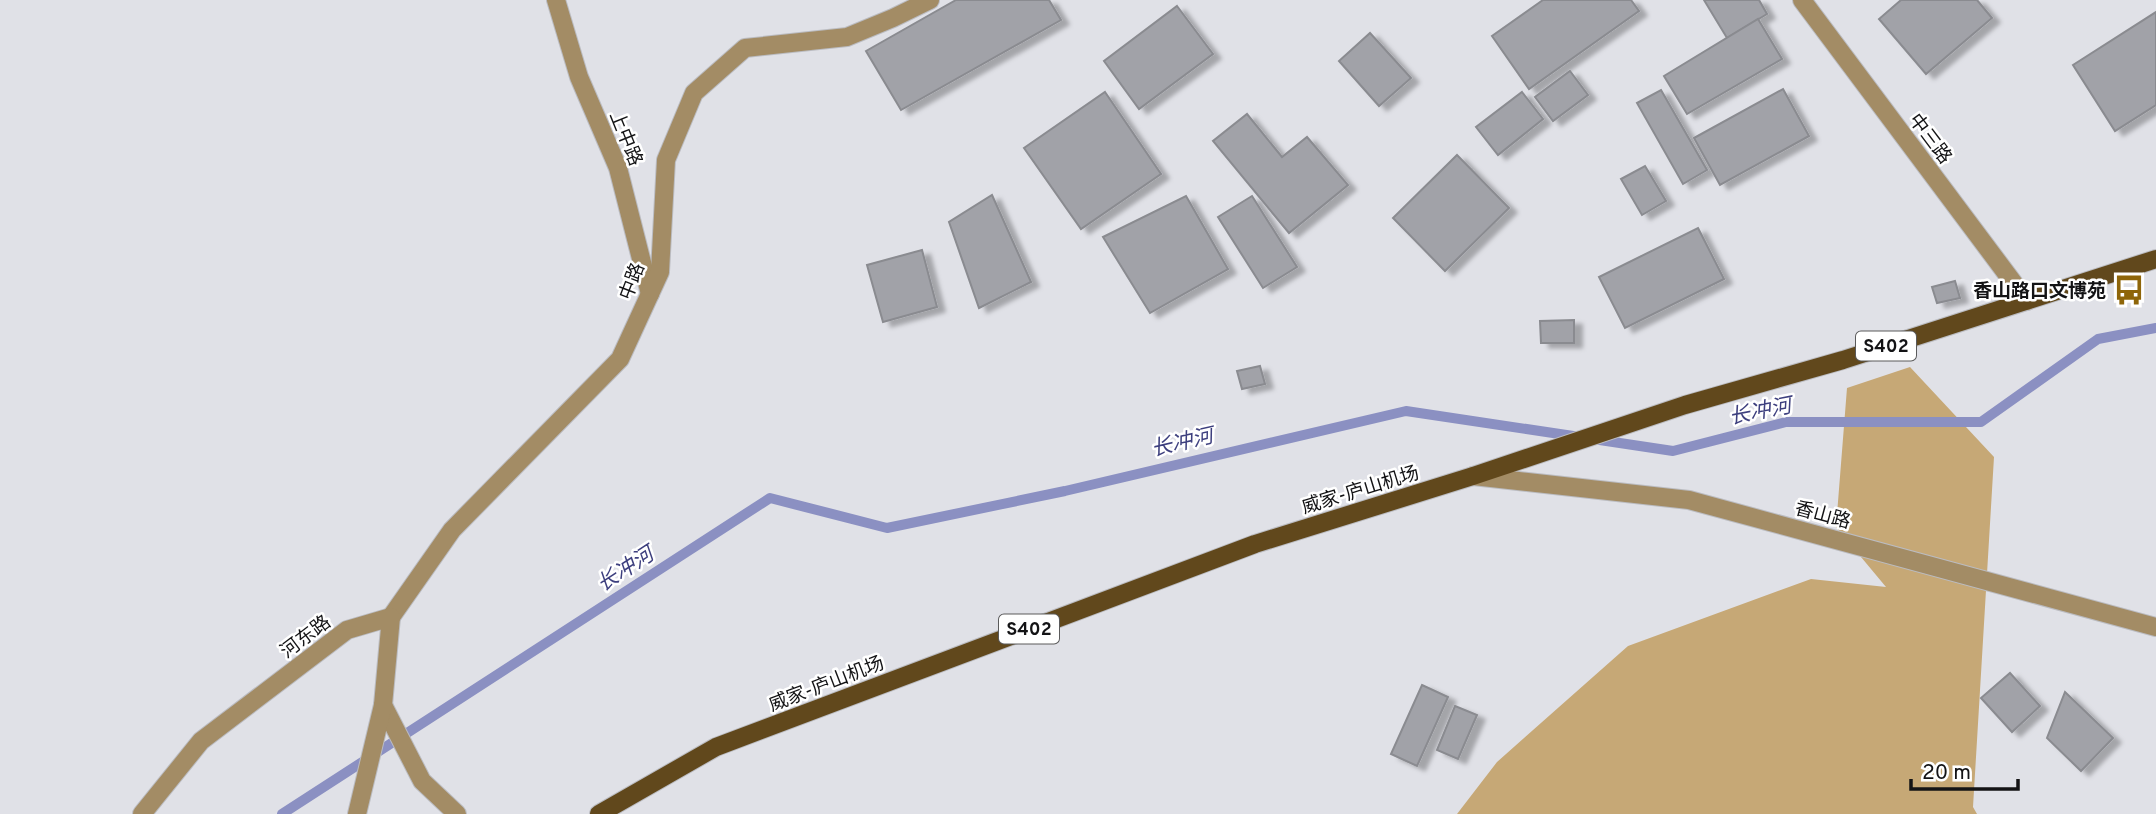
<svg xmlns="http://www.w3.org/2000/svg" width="2156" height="814" viewBox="0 0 2156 814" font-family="Overpass,'Noto Sans SC',sans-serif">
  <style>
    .forest { fill: #c6a876 }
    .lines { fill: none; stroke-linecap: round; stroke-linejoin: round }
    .stream { stroke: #8b90c2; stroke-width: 10 }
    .building { fill: #a1a2a8; stroke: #8a8b90; stroke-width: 2; filter: url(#shadow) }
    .lane-casing { stroke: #bbbcc1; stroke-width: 20 }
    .street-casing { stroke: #bbbcc1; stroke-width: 20 }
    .primary-casing { stroke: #bbbcc1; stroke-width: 20 }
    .lane { stroke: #a38c65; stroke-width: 18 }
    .street { stroke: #a38c65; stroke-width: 18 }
    .primary { stroke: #61481c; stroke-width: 18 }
    .labels { text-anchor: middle; stroke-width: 5; stroke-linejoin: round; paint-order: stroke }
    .shield { fill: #fff; stroke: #5a5a5b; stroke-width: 2 }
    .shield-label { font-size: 18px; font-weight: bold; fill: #131315 }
    .street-label { font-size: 19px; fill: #131315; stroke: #fff }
    .poi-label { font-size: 19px; font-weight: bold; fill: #131315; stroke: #fff; text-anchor: end }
    .water-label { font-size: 21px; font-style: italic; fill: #3d3f7e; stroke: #fff }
  </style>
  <defs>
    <filter id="shadow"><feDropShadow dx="8" dy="4.5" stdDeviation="2" flood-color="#0004"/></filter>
  </defs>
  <rect width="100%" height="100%" fill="#e0e1e7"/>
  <polygon class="forest" points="1910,367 1994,457 1973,807 1977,814 1457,814 1497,762 1628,646 1811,579 1886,587 1836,527 1847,388"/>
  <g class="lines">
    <polyline class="stream" points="282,814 770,498 887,528 1065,491 1406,411 1673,451 1786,422 1981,422 2098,339 2156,328"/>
  </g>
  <g class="building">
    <polygon points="956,0 1049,0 1061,20 901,110 866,51"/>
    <polygon points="1543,0 1631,0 1639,11 1529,89 1492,36"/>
    <polygon points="1704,0 1759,0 1767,14 1727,38"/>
    <polygon points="1901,0 1977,0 1992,18 1926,74 1879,19"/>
    <polygon points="1177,6 1213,54 1139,109 1104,61"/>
    <polygon points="2156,12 2156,105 2115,131 2073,65"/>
    <polygon points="1758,19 1782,59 1687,114 1664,76"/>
    <polygon points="1370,33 1411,78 1379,106 1339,61"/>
    <polygon points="1570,71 1588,95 1553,121 1535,97"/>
    <polygon points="1783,89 1809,136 1720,185 1694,138"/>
    <polygon points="1661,90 1707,170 1683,184 1637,103"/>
    <polygon points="1105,92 1161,174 1081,229 1024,148"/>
    <polygon points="1522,92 1543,119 1498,155 1476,127"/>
    <polygon points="1247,114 1282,157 1307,137 1348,185 1289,233 1213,141"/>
    <polygon points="1457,155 1509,208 1445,271 1393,218"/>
    <polygon points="1645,166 1666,201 1642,215 1621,179"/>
    <polygon points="992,195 1031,282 979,308 949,222"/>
    <polygon points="1186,196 1228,269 1150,313 1103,237"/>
    <polygon points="1252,196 1297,267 1263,288 1218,217"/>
    <polygon points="1698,228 1724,279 1625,328 1599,277"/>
    <polygon points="922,250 937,307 883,322 867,265"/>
    <polygon points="1955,281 1960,298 1937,303 1932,287"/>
    <polygon points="1574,320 1574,343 1541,343 1540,321"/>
    <polygon points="1260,366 1265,384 1242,389 1237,371"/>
    <polygon points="2010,673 2040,706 2012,732 1981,698"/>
    <polygon points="1422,685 1448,697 1417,766 1391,754"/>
    <polygon points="2065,692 2113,738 2081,771 2047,738"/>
    <polygon points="1455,706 1477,715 1458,759 1437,750"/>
  </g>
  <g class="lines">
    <g class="lane-casing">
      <polyline id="lane" points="1802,0 2027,301"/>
    </g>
    <g class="street-casing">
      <g id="street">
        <polyline points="556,0 579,77 618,168 650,294"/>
        <polyline points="1473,476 1689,500 2156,627"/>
        <polyline points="391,617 452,530 620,359 660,272 666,160 694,93 745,48 847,37 893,18 930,0"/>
        <polyline points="383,705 422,781 457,814"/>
        <polyline points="142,814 201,741 347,630 391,617 383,705 357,814"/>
      </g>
    </g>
    <g class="primary-casing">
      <polyline id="primary" points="599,814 716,747 1255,544 1473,476 1685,405 1843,360 2156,259"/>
    </g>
    <use href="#lane" class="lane"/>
    <use href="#street" class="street"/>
    <use href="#primary" class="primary"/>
  </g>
  <defs>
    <g id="bus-bare" transform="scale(2.415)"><path d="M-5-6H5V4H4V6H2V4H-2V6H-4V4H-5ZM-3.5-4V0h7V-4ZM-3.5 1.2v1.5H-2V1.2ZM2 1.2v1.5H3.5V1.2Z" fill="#8e6509" stroke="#fff" stroke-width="2.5" paint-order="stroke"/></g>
  </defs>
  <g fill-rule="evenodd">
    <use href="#bus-bare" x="2129" y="290"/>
  </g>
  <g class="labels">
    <g class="shield">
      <rect x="1856" y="331.5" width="60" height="29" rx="5"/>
      <rect x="999" y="614.5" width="60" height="29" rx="5"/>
    </g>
    <g class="shield-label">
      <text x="1886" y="352">S402</text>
      <text x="1029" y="635">S402</text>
    </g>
    <g class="street-label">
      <text transform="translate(627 138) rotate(68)" y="7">上中路</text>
      <text transform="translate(1931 138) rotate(53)" y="7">中三路</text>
      <text transform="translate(631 281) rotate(-69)" y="7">中路</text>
      <text transform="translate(1360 489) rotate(-17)" y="7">威家-庐山机场</text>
      <text transform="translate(1823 514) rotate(15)" y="7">香山路</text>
      <text transform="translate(305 636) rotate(-37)" y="7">河东路</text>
      <text transform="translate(826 683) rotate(-21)" y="7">威家-庐山机场</text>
    </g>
    <g class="poi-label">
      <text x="2106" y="297">香山路口文博苑</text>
    </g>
    <g class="water-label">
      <text transform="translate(1760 411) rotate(-11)" y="7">长冲河</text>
      <text transform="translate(1182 442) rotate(-13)" y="7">长冲河</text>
      <text transform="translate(625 569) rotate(-33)" y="7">长冲河</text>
    </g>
  </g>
  <path d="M1911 779v10h107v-10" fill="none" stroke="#131315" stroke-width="3.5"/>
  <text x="1922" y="779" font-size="21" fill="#131315" stroke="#ffffff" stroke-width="5" paint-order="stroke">20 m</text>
</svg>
